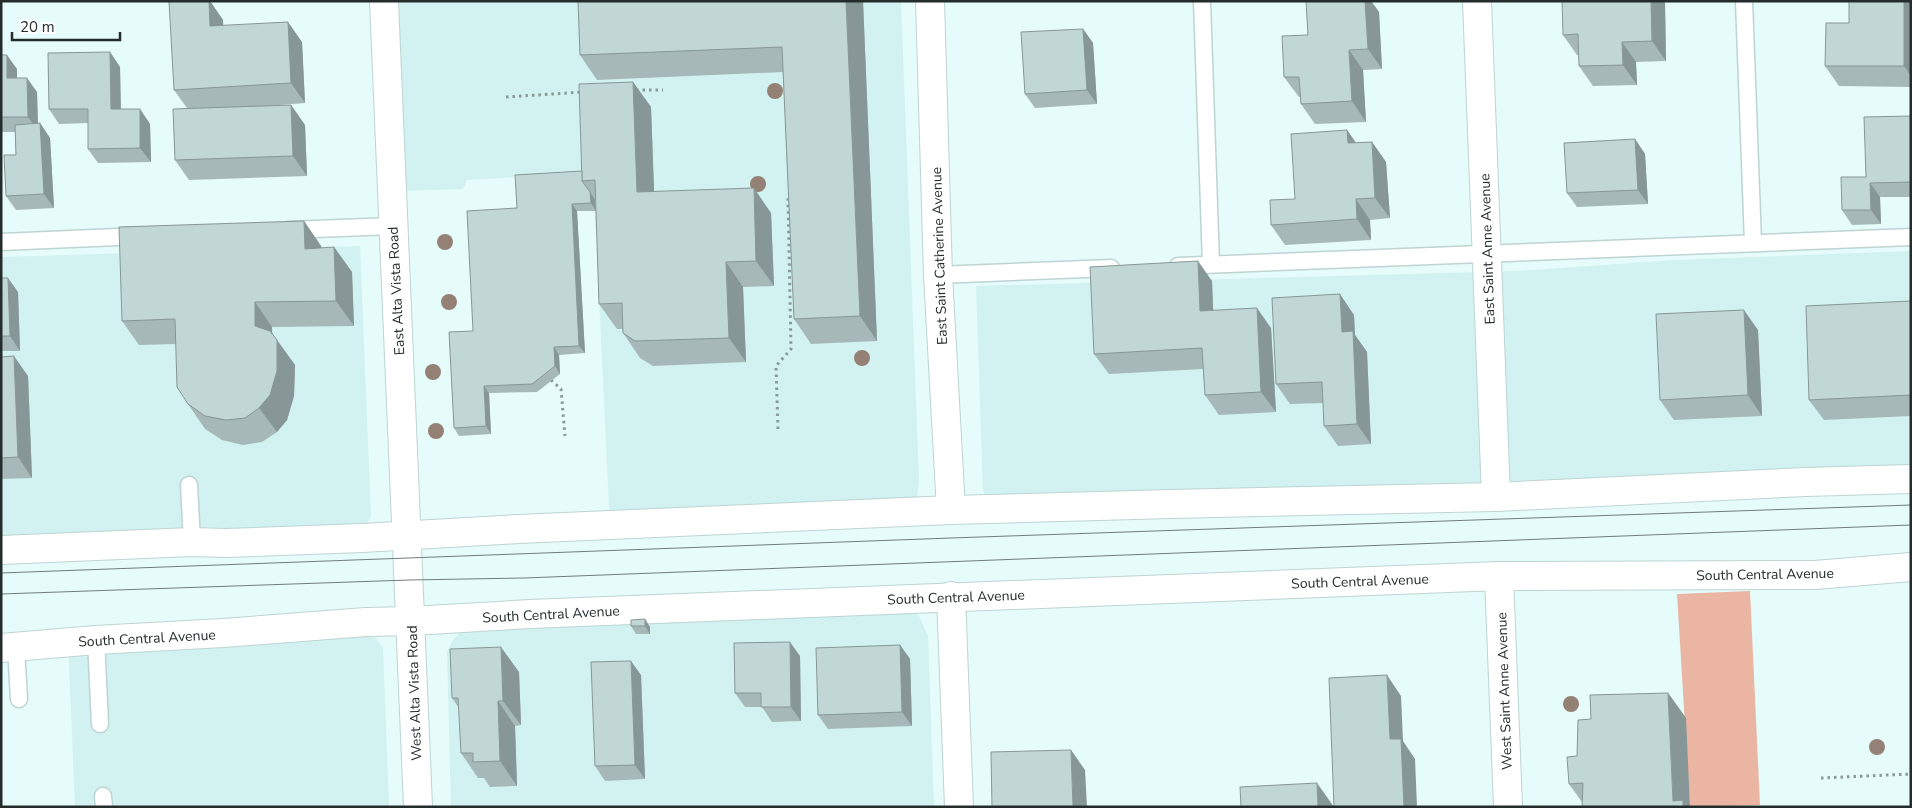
<svg xmlns="http://www.w3.org/2000/svg" width="1912" height="808" viewBox="0 0 1912 808" font-family="'Nunito Sans',sans-serif">
  <style>
    .built { fill: #d1f2f0 }
    .green { fill: #ebb5a3 }
    .lines { fill: none; stroke-linecap: round; stroke-linejoin: round }
    .lane-casing { stroke: #bdd4d2; stroke-width: 19 }
    .street-casing { stroke: #bdd4d2; stroke-width: 30 }
    .secondary-casing { stroke: #bdd4d2; stroke-width: 30 }
    .path { stroke: #899998; stroke-width: 3; stroke-dasharray: 2.5 4; stroke-linecap: butt }
    .lane { stroke: #fff; stroke-width: 16 }
    .street { stroke: #fff; stroke-width: 28 }
    .secondary { stroke: #fff; stroke-width: 28 }
    .tram { stroke: #6f7d7c; stroke-width: 1 }
    .tree { fill: #948075 }
    .wall { fill: #a6b9b8 }
    .shaded-wall { fill: #879696 }
    .building { fill: #c1d7d6; stroke: #879696 }
    .labels { text-anchor: middle; stroke-width: 4; stroke-linejoin: round; paint-order: stroke }
    .street-label { font-size: 14px; fill: #242d2c; stroke: #fff }
  </style>
  <rect width="100%" height="100%" fill="#e5fcfb"/>
  <g class="built">
    <polygon points="392,1 901,1 919,480 917,497 901,513 610,528 593,173 467,180 463,189 398,191"/>
    <polygon points="360,246 371,516 364,530 1,548 1,257"/>
    <polygon points="1911,251 1911,476 992,503 983,491 976,286 1517,271 1676,260"/>
    <polygon points="904,608 919,616 928,636 934,807 451,807 447,652 453,640 464,628"/>
    <polygon points="365,633 376,638 383,648 389,807 75,807 68,640"/>
  </g>
  <polygon class="green" points="1750,591 1760,805 1690,807 1677,594"/>
  <g class="lines">
    <g class="lane-casing">
      <g id="lane">
        <polyline points="1202,1 1211,264"/>
        <polyline points="1744,1 1753,243"/>
        <polyline points="288,230 393,226"/>
        <polyline points="1,242 141,236"/>
        <polyline points="1178,266 1911,237"/>
        <polyline points="938,275 1111,268"/>
        <polyline points="189,485 192,542"/>
        <polyline points="96,640 100,724"/>
        <polyline points="16,647 19,699"/>
        <polyline points="103,796 104,807"/>
      </g>
    </g>
    <g class="street-casing">
      <g id="street">
        <polyline points="384,1 418,807"/>
        <polyline points="930,1 938,275 951,510"/>
        <polyline points="1477,1 1496,497"/>
        <polyline points="1499,576 1508,807"/>
        <polyline points="951,596 959,807"/>
      </g>
    </g>
    <g class="secondary-casing">
      <g id="secondary">
        <polyline points="1,550 192,542 226,543 362,538 519,529 951,510 1171,504 1496,497 1805,482 1911,479"/>
        <polyline points="1,648 96,640 223,633 366,622 411,621 530,614 1499,576 1815,575 1911,567"/>
      </g>
    </g>
    <g class="path">
      <polyline points="636,90 663,90"/>
      <polyline points="506,97 583,92"/>
      <polyline points="551,380 561,389 565,436"/>
      <polyline points="778,429 776,366 791,349 788,197"/>
      <polyline points="1821,778 1911,774"/>
    </g>
    <use href="#lane" class="lane"/>
    <use href="#street" class="street"/>
    <use href="#secondary" class="secondary"/>
    <g class="tram">
      <polyline points="1,573 951,538 1911,505"/>
      <polyline points="1,594 409,580 524,578 1911,525"/>
    </g>
  </g>
  <g class="tree">
    <circle cx="775" cy="91" r="8"/>
    <circle cx="758" cy="184" r="8"/>
    <circle cx="445" cy="242" r="8"/>
    <circle cx="449" cy="302" r="8"/>
    <circle cx="862" cy="358" r="8"/>
    <circle cx="433" cy="372" r="8"/>
    <circle cx="436" cy="431" r="8"/>
    <circle cx="1571" cy="704" r="8"/>
    <circle cx="1877" cy="747" r="8"/>
  </g>
  <g class="wall">
    <polygon points="177,1 210,1 223,20 223,25 302,42 305,103 266,106 291,105 305,125 307,176 189,180 175,160 187,108 174,90"/>
    <polygon points="578,1 863,1 877,341 811,344 794,319 783,72 597,80 580,55"/>
    <polygon points="1306,1 1371,1 1379,12 1382,69 1363,70 1366,122 1315,124 1301,104 1301,97 1299,97 1284,77 1308,35"/>
    <polygon points="1911,1 1911,87 1839,86 1825,66 1849,23"/>
    <polygon points="1665,3 1666,61 1636,62 1637,85 1593,86 1579,66 1579,55 1577,55 1563,35"/>
    <polygon points="1083,29 1093,43 1097,104 1035,108 1025,94"/>
    <polygon points="110,52 120,67 121,109 140,109 150,124 151,162 98,163 88,149 88,123 59,124 49,109"/>
    <polygon points="1,55 17,69 17,78 37,92 38,124 40,123 50,138 54,208 16,210 6,196 16,155 15,132 1,132"/>
    <polygon points="633,82 651,107 654,192 771,213 774,286 743,287 746,362 653,366 640,358 623,333 623,329 617,329 599,304 596,200 595,200 596,211 577,211 585,353 559,355 560,374 537,392 489,393 491,434 459,436 454,428 473,331 517,208 582,171"/>
    <polygon points="1911,116 1911,197 1880,197 1881,224 1852,225 1842,210 1866,177"/>
    <polygon points="1347,130 1356,143 1372,142 1386,162 1390,218 1370,220 1371,240 1285,245 1271,225 1295,199"/>
    <polygon points="1635,139 1645,154 1648,204 1577,207 1567,193"/>
    <polygon points="304,221 321,246 322,248 334,247 352,272 354,326 272,327 272,334 295,365 294,396 287,420 277,432 262,442 243,445 222,440 205,429 188,404 176,344 139,345 122,321"/>
    <polygon points="1,278 18,292 20,351 1,351"/>
    <polygon points="1212,281 1213,310 1271,328 1276,412 1219,415 1205,395 1203,369 1109,374 1094,354"/>
    <polygon points="1911,301 1911,416 1824,420 1809,400"/>
    <polygon points="1354,315 1355,335 1367,352 1371,444 1338,446 1324,426 1323,403 1290,404 1276,384"/>
    <polygon points="1758,330 1762,416 1674,420 1660,400"/>
    <polygon points="1,357 28,376 32,478 1,479"/>
    <polygon points="631,620 650,627 650,634 636,634 631,626"/>
    <polygon points="900,645 910,659 912,726 828,729 818,715"/>
    <polygon points="800,656 801,721 772,722 762,707 745,707 735,693"/>
    <polygon points="519,672 521,725 515,726 517,786 490,787 484,778 478,778 461,753 459,708 452,698"/>
    <polygon points="641,675 645,779 605,781 595,766"/>
    <polygon points="1668,693 1686,718 1582,802 1569,784 1577,756 1591,719"/>
  </g>
  <g class="shaded-wall">
    <polygon points="209,1 210,1 223,20 224,46 210,26"/>
    <polygon points="846,1 863,1 877,341 860,316"/>
    <polygon points="1365,1 1371,1 1379,12 1382,69 1368,49"/>
    <polygon points="1651,1 1664,1 1665,3 1666,61 1652,41"/>
    <polygon points="1904,1 1911,1 1911,76 1904,66"/>
    <polygon points="288,22 302,42 305,103 291,83"/>
    <polygon points="1083,29 1093,43 1097,104 1087,90"/>
    <polygon points="1622,42 1636,62 1637,85 1623,65"/>
    <polygon points="1349,50 1363,70 1366,122 1352,101"/>
    <polygon points="110,52 120,67 121,124 111,109"/>
    <polygon points="7,55 17,69 17,92 7,78"/>
    <polygon points="27,78 37,92 38,131 28,117"/>
    <polygon points="633,82 651,107 655,217 637,192"/>
    <polygon points="291,105 305,125 307,176 293,156"/>
    <polygon points="140,109 150,124 151,162 140,148"/>
    <polygon points="40,123 50,138 54,208 44,194"/>
    <polygon points="1347,130 1361,150 1348,143"/>
    <polygon points="1635,139 1645,154 1648,204 1638,190"/>
    <polygon points="1372,142 1386,162 1390,218 1375,198"/>
    <polygon points="1870,183 1880,197 1881,224 1871,210"/>
    <polygon points="754,188 771,213 774,286 756,261"/>
    <polygon points="590,192 595,200 596,211 591,203"/>
    <polygon points="1356,199 1370,220 1371,240 1357,219"/>
    <polygon points="572,204 577,211 585,353 579,346"/>
    <polygon points="304,221 321,246 322,273 305,249"/>
    <polygon points="334,247 352,272 354,326 336,301"/>
    <polygon points="1198,261 1212,281 1214,331 1200,311"/>
    <polygon points="726,262 743,287 746,362 729,338"/>
    <polygon points="8,278 18,292 20,351 10,336"/>
    <polygon points="1340,294 1354,315 1355,335 1367,352 1371,444 1357,424 1342,332"/>
    <polygon points="255,302 272,327 273,351 255,326"/>
    <polygon points="1257,308 1271,328 1276,412 1261,392"/>
    <polygon points="1744,310 1758,330 1762,416 1748,395"/>
    <polygon points="277,340 295,365 294,396 287,420 277,432 259,408"/>
    <polygon points="554,347 559,355 560,374 555,366"/>
    <polygon points="14,356 28,376 32,478 18,457"/>
    <polygon points="484,386 489,393 491,434 486,426"/>
    <polygon points="645,619 650,627 650,634 645,626"/>
    <polygon points="790,642 800,656 801,721 791,707"/>
    <polygon points="900,645 910,659 912,726 902,712"/>
    <polygon points="501,647 519,672 521,725 503,701"/>
    <polygon points="631,661 641,675 645,779 635,765"/>
    <polygon points="1387,675 1401,696 1403,741 1415,759 1417,807 1404,807 1390,739"/>
    <polygon points="1668,693 1686,718 1690,807 1677,807 1673,801"/>
    <polygon points="498,701 515,726 517,786 500,761"/>
    <polygon points="1071,750 1085,770 1087,807 1073,807"/>
    <polygon points="1317,783 1334,807 1318,807"/>
  </g>
  <g class="building">
    <polygon points="177,1 209,1 210,26 288,22 291,83 174,90 169,2"/>
    <polygon points="578,1 846,1 860,316 794,319 782,47 580,55"/>
    <polygon points="1306,1 1365,1 1368,49 1349,50 1352,101 1301,104 1299,77 1284,77 1282,36 1308,35"/>
    <polygon points="1562,1 1651,1 1652,41 1622,42 1623,65 1579,66 1578,34 1563,35"/>
    <polygon points="1849,1 1904,1 1904,66 1825,66 1826,23 1849,23"/>
    <polygon points="1083,29 1087,90 1025,94 1021,32"/>
    <polygon points="110,52 111,109 140,109 140,148 88,149 88,109 49,109 48,53"/>
    <polygon points="1,55 7,55 7,78 27,78 28,117 1,117"/>
    <polygon points="633,82 637,192 754,188 756,261 726,262 729,338 635,341 623,333 622,303 599,304 595,180 582,181 579,84"/>
    <polygon points="291,105 293,156 175,160 173,109"/>
    <polygon points="1911,116 1911,182 1870,183 1871,210 1842,210 1841,177 1866,177 1864,117"/>
    <polygon points="40,123 44,194 6,196 4,155 16,155 15,125"/>
    <polygon points="1347,130 1348,143 1372,142 1375,198 1356,199 1357,219 1271,225 1270,200 1295,199 1291,134"/>
    <polygon points="1635,139 1638,190 1567,193 1564,143"/>
    <polygon points="582,171 582,181 590,192 591,203 572,204 579,346 554,347 555,366 532,384 484,386 486,426 454,428 449,332 473,331 467,211 517,208 515,175"/>
    <polygon points="304,221 305,249 334,247 336,301 255,302 255,326 270,331 277,340 277,371 270,395 259,408 245,418 226,420 205,416 188,404 177,387 175,319 122,321 119,227"/>
    <polygon points="1198,261 1200,311 1257,308 1261,392 1205,395 1202,348 1094,354 1090,267"/>
    <polygon points="1,278 8,278 10,336 1,336"/>
    <polygon points="1340,294 1342,332 1353,331 1357,424 1324,426 1322,382 1276,384 1272,298"/>
    <polygon points="1911,301 1911,395 1809,400 1806,306"/>
    <polygon points="1744,310 1748,395 1660,400 1656,314"/>
    <polygon points="14,356 18,457 1,458 1,357"/>
    <polygon points="645,619 645,626 631,626 631,620"/>
    <polygon points="790,642 791,707 761,707 761,693 735,693 734,643"/>
    <polygon points="900,645 902,712 818,715 816,648"/>
    <polygon points="501,647 503,701 498,701 500,761 473,762 473,753 461,753 458,698 452,698 450,649"/>
    <polygon points="631,661 635,765 595,766 591,662"/>
    <polygon points="1387,675 1390,739 1401,739 1404,807 1334,807 1329,678"/>
    <polygon points="1668,693 1673,801 1683,800 1683,807 1582,807 1583,783 1569,784 1567,757 1577,756 1578,720 1591,719 1590,695"/>
    <polygon points="1071,750 1073,807 992,807 991,752"/>
    <polygon points="1317,783 1318,807 1241,807 1240,787"/>
  </g>
  <g class="labels">
    <g class="street-label">
      <text transform="translate(1487 249) rotate(-92)" y="5">East Saint Anne Avenue</text>
      <text transform="translate(939 256) rotate(-92)" y="5">East Saint Catherine Avenue</text>
      <text transform="translate(396 291) rotate(-93)" y="5">East Alta Vista Road</text>
      <text transform="translate(1765 574) rotate(-1)" y="5">South Central Avenue</text>
      <text transform="translate(1360 581) rotate(-2)" y="5">South Central Avenue</text>
      <text transform="translate(956 597) rotate(-2)" y="5">South Central Avenue</text>
      <text transform="translate(551 614) rotate(-3)" y="5">South Central Avenue</text>
      <text transform="translate(147 638) rotate(-3)" y="5">South Central Avenue</text>
      <text transform="translate(1504 691) rotate(-92)" y="5">West Saint Anne Avenue</text>
      <text transform="translate(414 693) rotate(-92)" y="5">West Alta Vista Road</text>
    </g>
  </g>
  <rect width="1912" height="808" fill="none" stroke="#242d2c" stroke-width="5"/>
  <path d="M12 32v8h108v-8" fill="none" stroke="#242d2c" stroke-width="2.5"/>
  <text x="20" y="32" font-size="15" fill="#242d2c" stroke="#ffffff" stroke-width="4" paint-order="stroke">20 m</text>
</svg>
